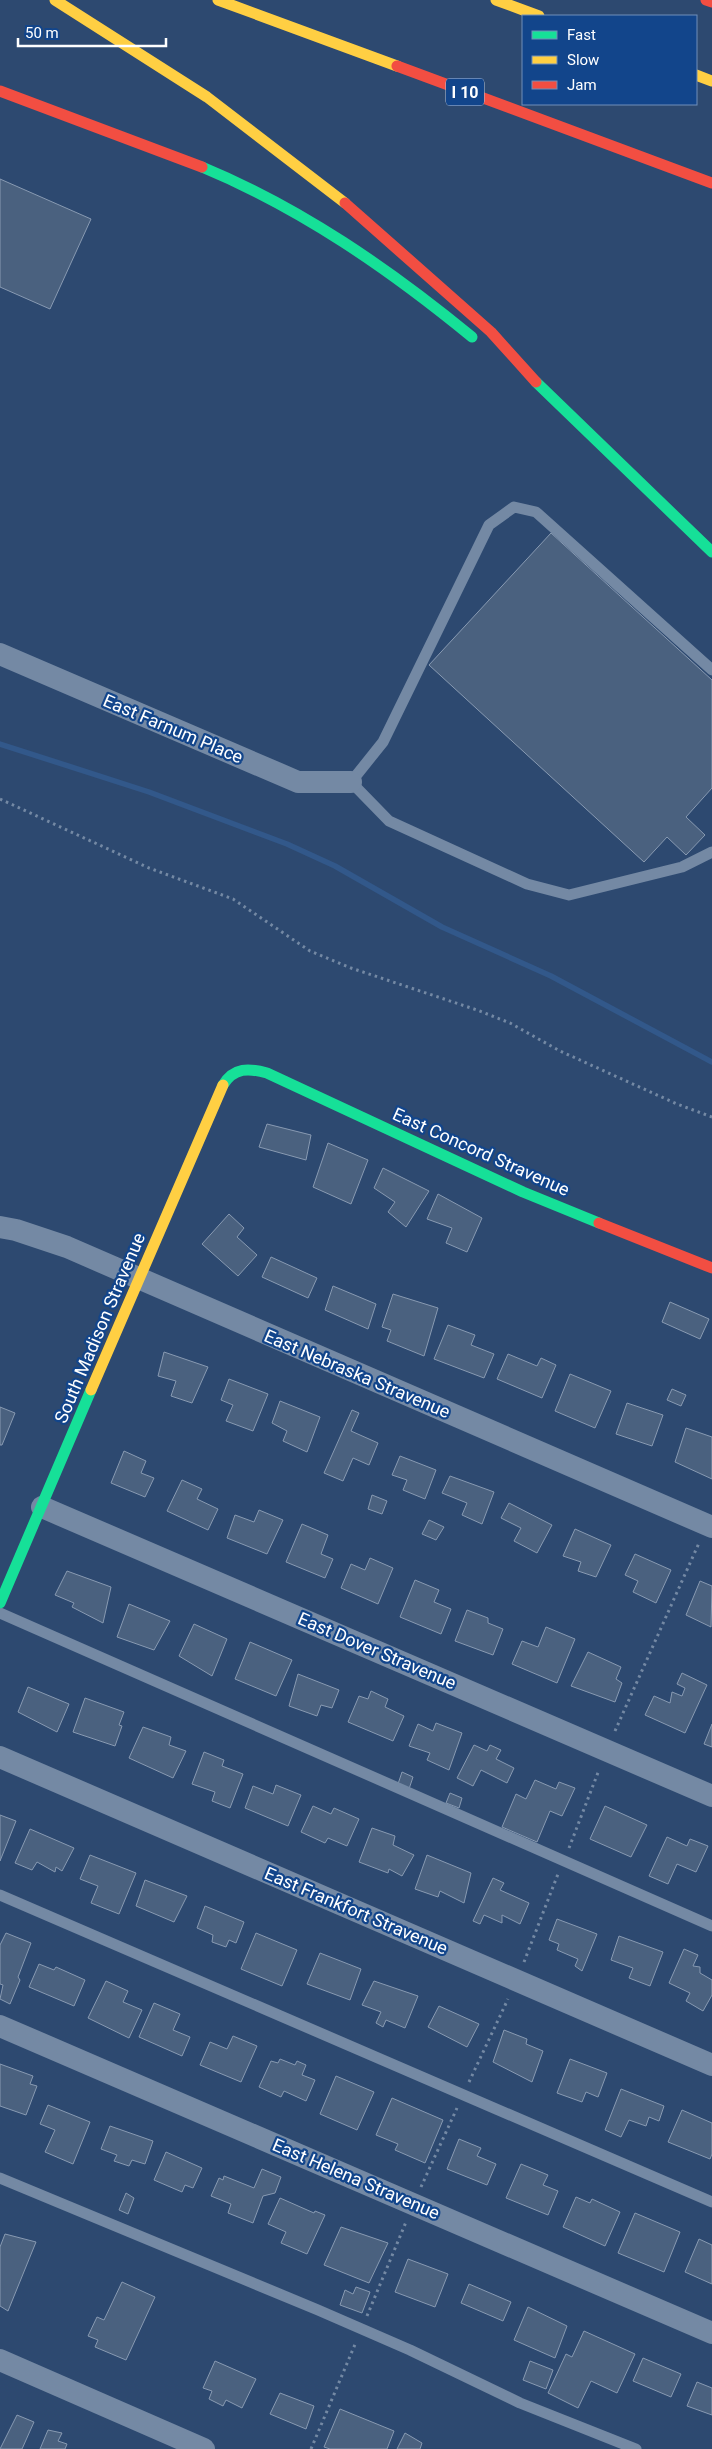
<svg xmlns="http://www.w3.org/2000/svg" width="712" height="2449" viewBox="0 0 712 2449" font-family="Roboto,sans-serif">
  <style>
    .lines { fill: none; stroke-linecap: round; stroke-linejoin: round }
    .stream { stroke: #32588a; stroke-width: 5.5 }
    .building { fill: #4a617f; stroke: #889ab2 }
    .path { stroke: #7489a4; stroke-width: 3; stroke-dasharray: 2.5 4; stroke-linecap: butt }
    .lane { stroke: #7489a4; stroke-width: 11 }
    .street { stroke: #7489a4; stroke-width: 22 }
    .fast { stroke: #16e098; stroke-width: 11 }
    .slow { stroke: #ffcf43; stroke-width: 11 }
    .jam { stroke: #f24e42; stroke-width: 11 }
    .labels { text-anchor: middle; stroke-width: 4.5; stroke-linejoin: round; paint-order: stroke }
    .shield { fill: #12458b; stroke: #b8c7dc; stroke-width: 1 }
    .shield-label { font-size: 16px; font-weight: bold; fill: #fff }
    .street-label { font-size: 18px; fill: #fff; stroke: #12458b }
  </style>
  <rect width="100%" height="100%" fill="#2d4970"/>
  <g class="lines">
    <polyline class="stream" points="0,744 149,792 287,844 335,866 442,927 551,976 712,1062"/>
  </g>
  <g class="building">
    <polygon points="0,179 91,219 50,309 0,287"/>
    <polygon points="551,533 712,680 712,788 686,817 705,835 686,855 667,837 644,862 429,665"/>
    <polygon points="267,1124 311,1135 306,1160 259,1147"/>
    <polygon points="328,1143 368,1160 351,1204 313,1187"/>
    <polygon points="383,1168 429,1191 406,1227 388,1212 395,1202 374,1188"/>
    <polygon points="438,1194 482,1218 467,1252 446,1243 452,1228 427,1219"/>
    <polygon points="229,1214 244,1228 237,1237 257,1255 238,1276 202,1244"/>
    <polygon points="271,1257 317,1278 308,1298 262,1277"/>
    <polygon points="333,1286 376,1304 368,1329 325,1310"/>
    <polygon points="393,1294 438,1308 424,1356 387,1341 391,1330 382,1327"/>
    <polygon points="670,1302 709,1319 700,1339 662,1322"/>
    <polygon points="448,1325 475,1335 471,1345 494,1354 484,1378 434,1359"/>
    <polygon points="164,1352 208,1367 192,1403 171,1396 176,1381 158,1376"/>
    <polygon points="508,1354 537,1366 541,1358 556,1365 542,1398 497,1379"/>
    <polygon points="570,1374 611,1391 595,1428 555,1411"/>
    <polygon points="229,1379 268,1394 253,1431 226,1421 233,1405 221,1400"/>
    <polygon points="672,1389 686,1395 681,1406 667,1400"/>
    <polygon points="280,1401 320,1417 307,1452 283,1441 287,1431 272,1423"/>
    <polygon points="627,1403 663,1415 652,1446 616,1434"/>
    <polygon points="0,1407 15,1413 2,1445 0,1445"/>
    <polygon points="352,1410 359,1413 351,1431 378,1443 369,1465 353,1458 343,1481 324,1473"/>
    <polygon points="686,1428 712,1437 712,1479 675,1462"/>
    <polygon points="124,1451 146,1461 141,1473 154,1478 145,1497 111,1483"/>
    <polygon points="400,1456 436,1470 425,1499 403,1490 407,1480 392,1475"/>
    <polygon points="450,1476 494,1492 482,1524 462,1515 467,1503 442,1493"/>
    <polygon points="182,1480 202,1489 197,1499 218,1509 208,1530 167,1511"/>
    <polygon points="372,1495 387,1501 382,1514 368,1509"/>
    <polygon points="509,1503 552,1525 537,1553 514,1541 521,1528 501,1518"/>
    <polygon points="259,1510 283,1520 267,1554 227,1538 235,1515 254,1522"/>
    <polygon points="429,1520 444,1527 436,1540 422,1534"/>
    <polygon points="302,1524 328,1535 321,1554 333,1559 325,1578 286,1562"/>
    <polygon points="575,1529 611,1545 596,1577 578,1571 581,1562 563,1556"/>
    <polygon points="635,1554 671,1570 656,1603 633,1592 638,1581 625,1575"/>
    <polygon points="370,1558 393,1568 378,1604 341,1588 351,1564 365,1570"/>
    <polygon points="67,1571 111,1587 103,1623 72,1607 74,1603 55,1595"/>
    <polygon points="415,1580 439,1590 434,1602 451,1609 441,1634 400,1617"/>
    <polygon points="700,1581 712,1586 711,1627 686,1615"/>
    <polygon points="129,1604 170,1621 154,1650 117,1637"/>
    <polygon points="467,1610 488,1618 488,1623 503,1629 493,1655 455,1641"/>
    <polygon points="194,1624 227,1639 212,1676 179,1656"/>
    <polygon points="546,1627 575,1639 557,1683 512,1664 522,1641 538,1647"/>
    <polygon points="250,1642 292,1660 276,1696 235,1679"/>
    <polygon points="588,1652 621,1667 616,1679 622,1683 615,1702 571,1686"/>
    <polygon points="682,1673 707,1685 685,1733 645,1715 654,1696 670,1703 672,1692 682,1696 685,1688 677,1684"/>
    <polygon points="298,1674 339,1690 332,1708 321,1705 317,1716 289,1706"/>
    <polygon points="28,1687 69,1704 57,1732 18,1712"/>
    <polygon points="371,1691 388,1699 385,1707 404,1716 393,1741 348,1722 359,1696 368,1699"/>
    <polygon points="85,1698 124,1712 119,1725 122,1726 115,1746 73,1732"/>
    <polygon points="436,1723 462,1733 449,1770 427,1760 430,1753 409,1746 418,1724 433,1731"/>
    <polygon points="712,1724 712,1747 704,1744"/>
    <polygon points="143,1727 171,1737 169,1745 186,1751 173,1778 129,1758"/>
    <polygon points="474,1745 487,1751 490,1745 501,1750 496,1759 514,1768 507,1783 481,1770 473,1786 457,1778"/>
    <polygon points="204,1752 224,1760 222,1766 243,1774 230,1808 212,1801 215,1792 192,1784"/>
    <polygon points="402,1772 413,1777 409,1789 398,1784"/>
    <polygon points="535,1780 556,1789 559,1782 575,1788 562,1816 550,1811 537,1842 502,1827 516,1794 526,1799"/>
    <polygon points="276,1785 301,1795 288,1826 245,1808 253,1786 273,1794"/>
    <polygon points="450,1793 462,1798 459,1808 446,1803"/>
    <polygon points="313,1806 331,1814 334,1808 359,1819 347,1846 328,1838 325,1843 301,1832"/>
    <polygon points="605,1806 647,1825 631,1857 590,1839"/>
    <polygon points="0,1815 16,1821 0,1861"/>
    <polygon points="372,1828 395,1836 393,1845 414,1855 402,1876 389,1869 388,1873 359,1862"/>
    <polygon points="30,1829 74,1848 62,1871 56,1867 55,1872 37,1862 32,1870 15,1863"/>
    <polygon points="667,1837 687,1846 690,1839 708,1846 696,1872 677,1864 668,1884 649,1876"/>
    <polygon points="90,1855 136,1873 119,1914 91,1903 98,1886 80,1879"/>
    <polygon points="427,1855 471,1873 464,1903 440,1891 438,1897 415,1889"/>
    <polygon points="493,1878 504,1883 500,1890 529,1903 520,1924 502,1915 502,1923 484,1915 480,1924 473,1921"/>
    <polygon points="145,1880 187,1896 174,1922 136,1906"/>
    <polygon points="205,1906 244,1922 236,1943 229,1940 226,1947 212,1942 213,1935 197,1928"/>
    <polygon points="557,1919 597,1934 582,1971 575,1966 578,1959 557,1950 559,1944 549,1940"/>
    <polygon points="6,1933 31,1943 18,1977 20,1980 10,2004 0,1999 3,1985 0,1984 0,1945"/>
    <polygon points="256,1933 297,1950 282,1986 241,1969"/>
    <polygon points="619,1936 663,1952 650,1986 629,1978 633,1968 611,1960"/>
    <polygon points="684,1949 698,1955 693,1966 700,1967 700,1973 712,1980 712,1995 703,2011 686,2001 690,1993 669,1983"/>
    <polygon points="320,1953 361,1969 350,2000 307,1984"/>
    <polygon points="39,1964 54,1970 56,1967 85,1980 74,2006 29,1987"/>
    <polygon points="106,1981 128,1991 123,2002 142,2010 129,2038 88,2018"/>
    <polygon points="374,1981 418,1996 405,2028 386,2020 383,2027 376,2023 381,2012 362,2005"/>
    <polygon points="154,2003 180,2014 173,2030 190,2037 182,2056 139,2037"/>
    <polygon points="439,2006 479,2024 467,2047 428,2027"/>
    <polygon points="504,2030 527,2039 526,2044 543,2051 532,2082 493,2062"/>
    <polygon points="233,2036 257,2046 241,2082 200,2065 210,2042 227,2049"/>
    <polygon points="280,2059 295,2065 297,2061 306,2065 302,2075 315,2080 306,2101 284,2091 281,2097 259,2087 271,2061 278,2063"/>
    <polygon points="570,2059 607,2073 598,2097 586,2092 582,2102 557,2093"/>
    <polygon points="0,2064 33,2076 30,2084 37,2086 26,2115 0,2106"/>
    <polygon points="336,2076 374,2092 357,2130 320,2114"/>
    <polygon points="621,2089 664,2106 659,2121 649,2117 646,2126 629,2120 621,2137 605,2130"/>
    <polygon points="392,2098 443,2120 425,2163 395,2150 398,2144 376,2135"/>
    <polygon points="48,2105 90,2122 73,2164 45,2152 55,2130 40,2124"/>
    <polygon points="682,2110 712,2123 712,2154 710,2159 668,2142"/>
    <polygon points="110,2126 153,2141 145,2164 132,2160 129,2166 114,2161 117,2155 101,2149"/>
    <polygon points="459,2139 481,2148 477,2156 496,2164 487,2185 447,2169"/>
    <polygon points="166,2152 202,2168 193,2188 185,2185 182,2192 154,2180"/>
    <polygon points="521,2164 548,2175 543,2185 558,2191 548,2215 506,2198"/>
    <polygon points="262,2169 281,2177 275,2193 263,2196 253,2223 228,2213 231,2204 211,2196 219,2178 223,2180 224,2176 254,2188"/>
    <polygon points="126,2193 134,2198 128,2214 119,2210"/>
    <polygon points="576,2197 590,2203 592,2199 620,2212 605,2246 563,2227"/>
    <polygon points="280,2198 314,2213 315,2211 325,2215 307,2254 281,2243 286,2232 268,2224"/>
    <polygon points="635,2213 680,2232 664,2272 618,2253"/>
    <polygon points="341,2227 388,2243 369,2283 324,2265"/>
    <polygon points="5,2234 36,2242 8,2311 0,2306 0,2247"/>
    <polygon points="699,2239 712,2245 712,2284 685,2272"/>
    <polygon points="408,2259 448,2274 435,2307 395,2292"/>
    <polygon points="122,2282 155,2297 126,2360 95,2347 98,2340 88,2336 97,2317 104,2320"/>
    <polygon points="469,2284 511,2302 503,2321 461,2303"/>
    <polygon points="356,2287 370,2292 362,2313 340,2305 345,2290 353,2294"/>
    <polygon points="528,2307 567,2326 555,2358 514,2340"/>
    <polygon points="584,2331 635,2354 617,2393 591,2381 578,2408 548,2393 566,2354 572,2357"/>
    <polygon points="643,2358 681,2374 671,2397 633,2381"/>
    <polygon points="215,2361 256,2379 242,2408 226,2400 223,2406 209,2399 212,2391 203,2388"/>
    <polygon points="530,2361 553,2370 546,2389 523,2380"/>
    <polygon points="697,2382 712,2388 712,2415 687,2406"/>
    <polygon points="280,2393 314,2406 306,2429 270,2414"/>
    <polygon points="340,2409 394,2431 387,2449 330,2449 324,2447"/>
    <polygon points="17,2415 34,2422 22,2449 0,2449"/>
    <polygon points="48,2430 62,2433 58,2441 67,2444 65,2449 40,2449"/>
    <polygon points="405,2433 422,2443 420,2449 397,2449"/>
  </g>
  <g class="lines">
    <g class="path">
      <polyline points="0,799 149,868 233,899 310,951 351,968 477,1010 510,1023 560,1051 677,1104 712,1117"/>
      <polyline points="615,1731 699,1543"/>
      <polyline points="569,1848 599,1770"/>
      <polyline points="524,1962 558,1874"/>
      <polyline points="469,2082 508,1999"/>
      <polyline points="421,2187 457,2108"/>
      <polyline points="367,2316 406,2222"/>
      <polyline points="311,2449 356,2342"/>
    </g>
    <g class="lane">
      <polyline points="712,670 536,512 514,507 489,525 383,742 351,782 389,821 527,884 569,895 682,867 712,852"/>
      <polyline points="0,1613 712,1926"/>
      <polyline points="0,1895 712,2202"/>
      <polyline points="0,2178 318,2310 410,2350 520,2403 636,2449"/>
    </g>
    <g class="street">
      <polyline points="0,654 298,782 351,782"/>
      <polyline points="0,1227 16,1230 67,1247 712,1527"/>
      <polyline points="42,1507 712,1796"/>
      <polyline points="0,1757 712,2065"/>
      <polyline points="0,2026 712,2333"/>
      <polyline points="0,2360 204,2449"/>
    </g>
    <g class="fast">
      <path d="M202 167C301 208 389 269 472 337"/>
      <polyline points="536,382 712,552"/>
      <path d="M223 1085C234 1067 249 1068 267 1073L523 1192 599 1223"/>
      <polyline points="0,1603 91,1390"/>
    </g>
    <g class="slow">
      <polyline points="55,0 207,97 345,203"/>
      <polyline points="218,0 397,66"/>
      <polyline points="496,0 539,16"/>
      <polyline points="696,75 712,81"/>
      <polyline points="91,1390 223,1085"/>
    </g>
    <g class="jam">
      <polyline points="706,0 712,2"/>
      <polyline points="397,66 712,183"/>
      <polyline points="0,91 202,167"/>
      <polyline points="345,203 491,332 536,382"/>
      <polyline points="599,1223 712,1268"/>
    </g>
  </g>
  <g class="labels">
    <rect class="shield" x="446" y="78.5" width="38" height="27" rx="4"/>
    <g class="shield-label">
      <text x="465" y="98">I 10</text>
    </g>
    <g class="street-label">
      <text transform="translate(173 729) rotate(23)" y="6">East Farnum Place</text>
      <text transform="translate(481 1152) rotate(24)" y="6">East Concord Stravenue</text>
      <text transform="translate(100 1328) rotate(-67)" y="6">South Madison Stravenue</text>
      <text transform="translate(357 1374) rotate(23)" y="6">East Nebraska Stravenue</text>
      <text transform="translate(377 1651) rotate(23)" y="6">East Dover Stravenue</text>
      <text transform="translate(356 1911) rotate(23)" y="6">East Frankfort Stravenue</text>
      <text transform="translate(356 2179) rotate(23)" y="6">East Helena Stravenue</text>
    </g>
  </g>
  <rect x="522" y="15" width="175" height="90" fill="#12458b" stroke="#718fb9"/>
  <rect x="532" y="31" width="25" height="8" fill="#16e098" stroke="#718fb9"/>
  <text x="567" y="40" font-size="15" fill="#ffffff">Fast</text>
  <rect x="532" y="56" width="25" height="8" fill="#ffcf43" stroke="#718fb9"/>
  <text x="567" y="65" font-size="15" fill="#ffffff">Slow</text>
  <rect x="532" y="81" width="25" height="8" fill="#f24e42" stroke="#718fb9"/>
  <text x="567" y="90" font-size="15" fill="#ffffff">Jam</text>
  <path d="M18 38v8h148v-8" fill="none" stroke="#ffffff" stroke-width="2.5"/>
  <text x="25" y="38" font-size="15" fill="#ffffff" stroke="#12458b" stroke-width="4" paint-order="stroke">50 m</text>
</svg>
